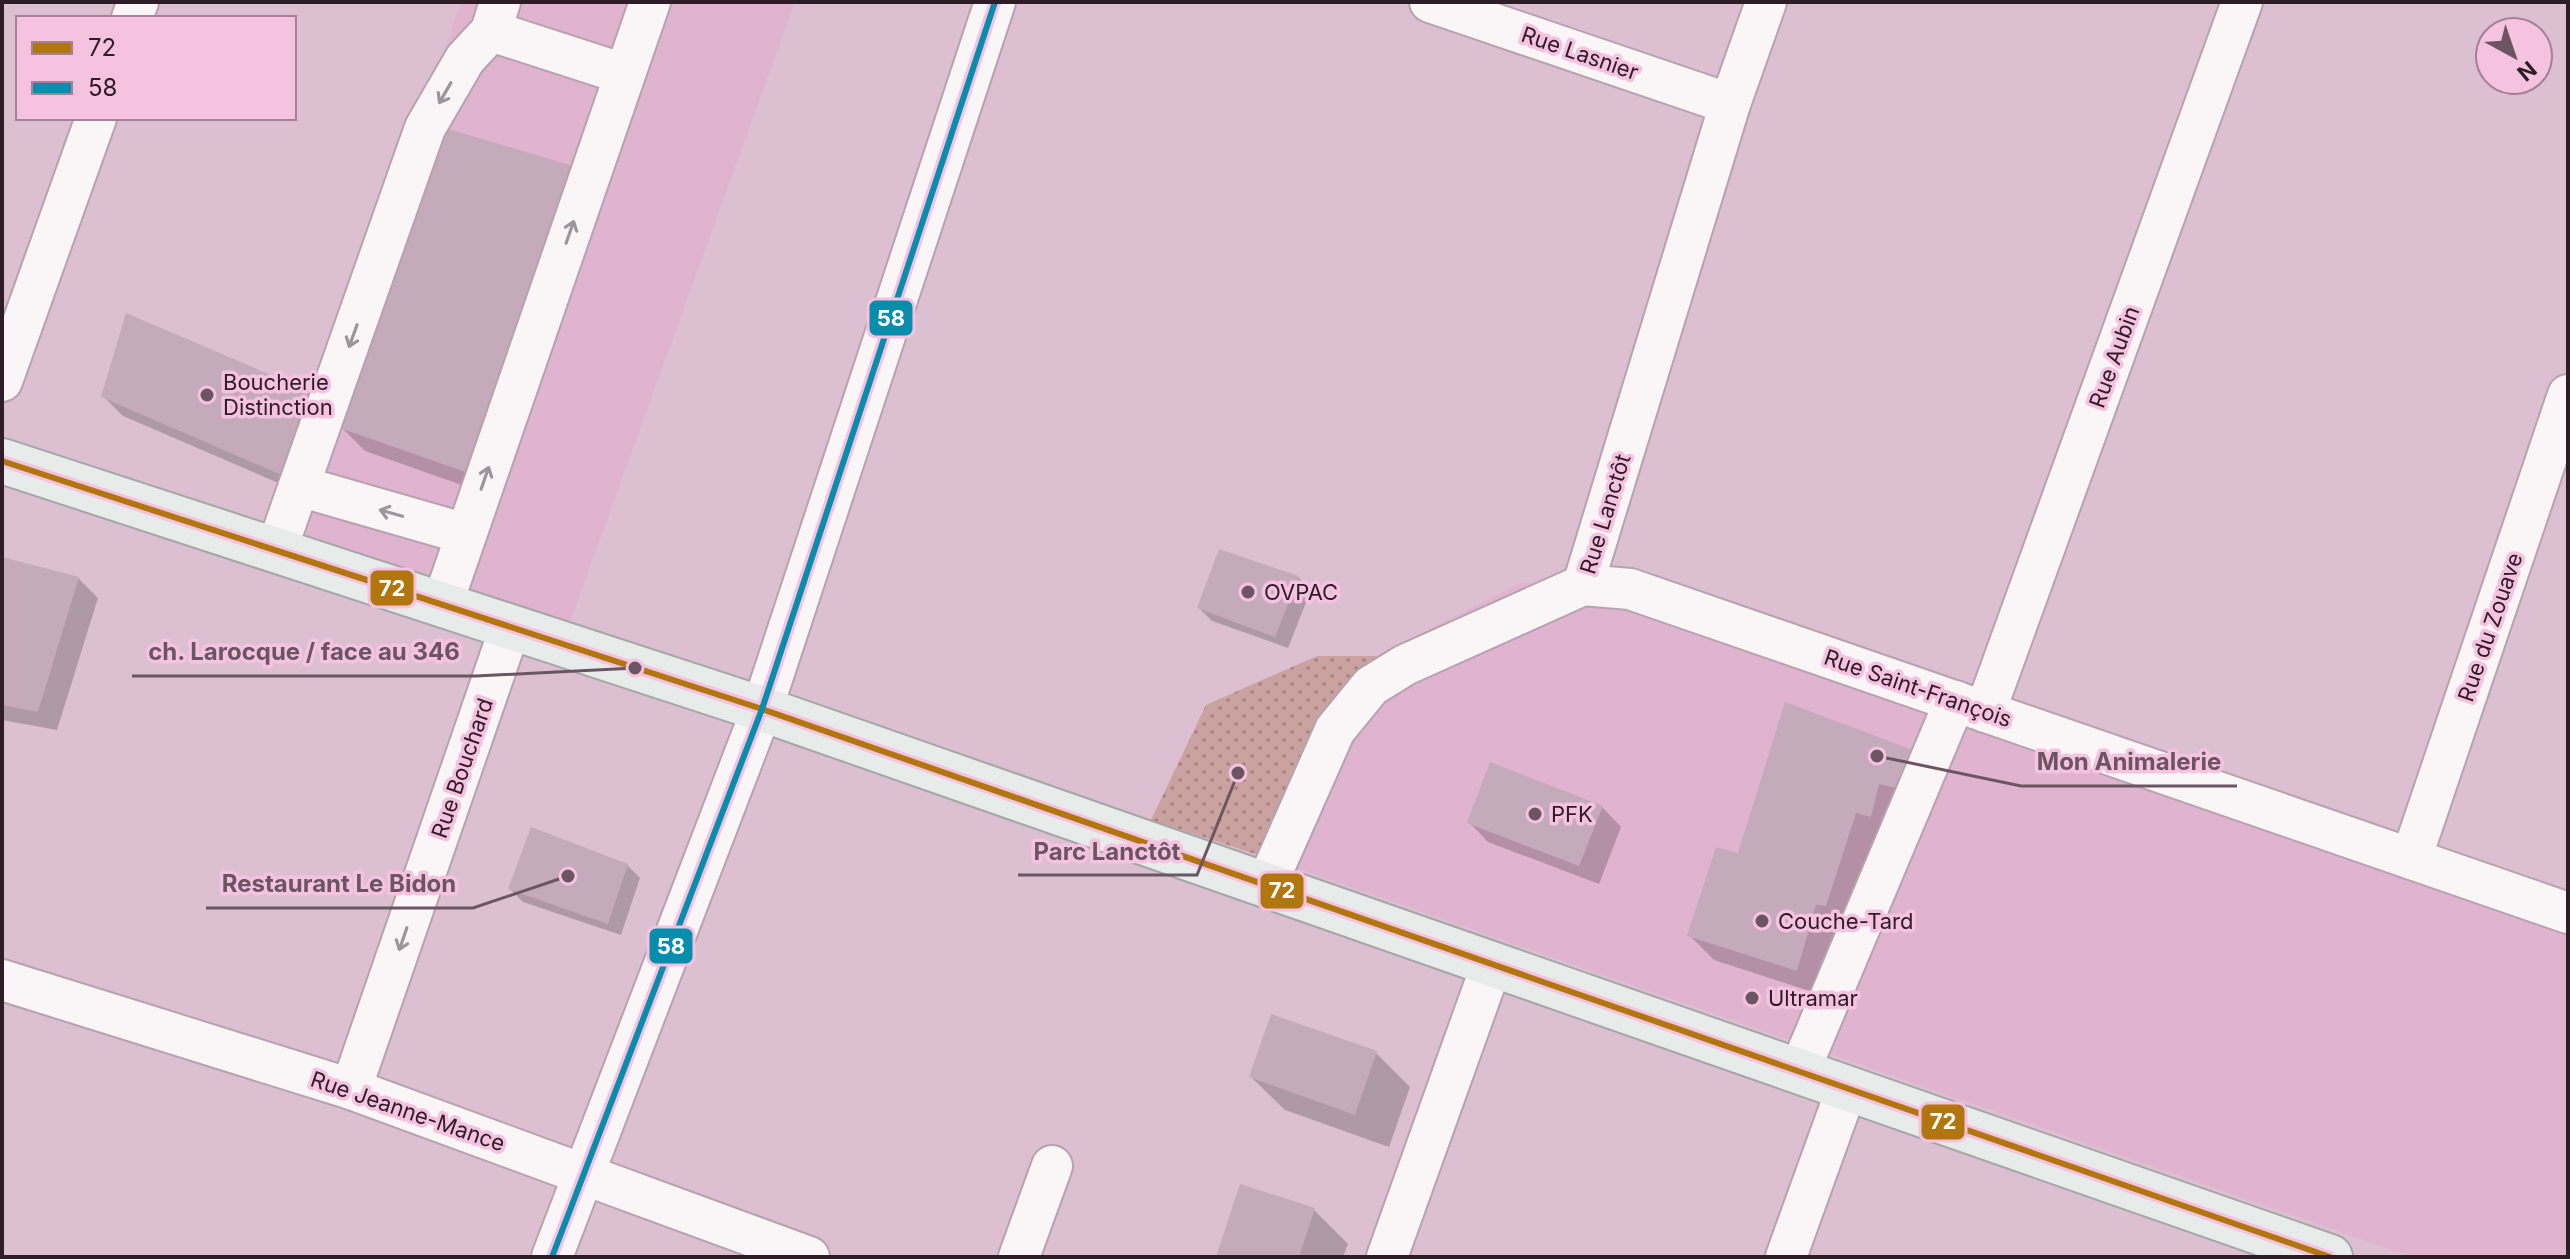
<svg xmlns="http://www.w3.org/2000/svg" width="2570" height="1259" viewBox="0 0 2570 1259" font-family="Inter,sans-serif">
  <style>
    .built { fill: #e0b4cf }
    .park { fill: url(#park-dots) }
    .shadow { fill: #0003 }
    .building { fill: #c4aaba }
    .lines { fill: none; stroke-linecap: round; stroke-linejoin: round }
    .minor-casing { stroke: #b7a2af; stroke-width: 44 }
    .major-casing { stroke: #a5a6a8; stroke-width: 48 }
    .minor { stroke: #faf6f8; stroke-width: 40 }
    .major { stroke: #e7ebea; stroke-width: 44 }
    .bus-1-casing { stroke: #f5c2e0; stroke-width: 12 }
    .bus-2-casing { stroke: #f5c2e0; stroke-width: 12 }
    .bus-1 { stroke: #b1760e; stroke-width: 6 }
    .bus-2 { stroke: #098dad; stroke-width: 6 }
    .oneway { stroke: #9e949a }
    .poi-dot { fill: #6b5562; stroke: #f5c2e0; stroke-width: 3 }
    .labels { text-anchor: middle; stroke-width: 7; stroke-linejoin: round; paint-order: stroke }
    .street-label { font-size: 22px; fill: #2e1c27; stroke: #f5c2e0 }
    .poi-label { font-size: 22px; fill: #2e1c27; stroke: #f5c2e0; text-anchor: start }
    .leader { fill: none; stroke: #6b5562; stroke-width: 3 }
    .callout-dot { fill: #6b5562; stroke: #f5c2e0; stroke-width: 3 }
    .callout-label { font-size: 24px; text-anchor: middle; font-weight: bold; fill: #6b5562; stroke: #f5c2e0; stroke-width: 7; stroke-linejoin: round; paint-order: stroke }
    .line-badge { stroke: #f5c2e0; stroke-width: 3 }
    .badge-label { font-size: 22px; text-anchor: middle; font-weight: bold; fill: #fff }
  </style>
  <defs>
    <pattern id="park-dots" width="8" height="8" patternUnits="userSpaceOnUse" patternTransform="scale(2)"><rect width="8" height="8" fill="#caa29f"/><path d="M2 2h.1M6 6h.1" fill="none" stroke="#a48382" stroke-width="1.8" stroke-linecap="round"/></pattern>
  </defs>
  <rect width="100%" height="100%" fill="#dcc0d1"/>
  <g class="built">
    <polygon points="461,2 795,2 566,633 272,536"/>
    <polygon points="1521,583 1583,585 2568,915 2568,1257 2412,1257 1267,858 1321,725 1376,656"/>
  </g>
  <polygon class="park" points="1317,656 1376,656 1321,725 1267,858 1151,820 1206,705"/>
  <g class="shadow">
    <polygon points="447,130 496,497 365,451 340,426"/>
    <polygon points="312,395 311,497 123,416 104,397"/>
    <polygon points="2,559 78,578 98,598 57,730 2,720"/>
    <polygon points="1298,577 1311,590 1288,648 1212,621 1199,608"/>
    <polygon points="1912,752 1822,995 1714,960 1689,935 1739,855"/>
    <polygon points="1602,807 1621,827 1599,884 1488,842 1469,822"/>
    <polygon points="627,865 640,878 621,935 523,902 510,889"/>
    <polygon points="1272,1016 1376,1053 1410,1087 1389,1147 1285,1110 1251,1077"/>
    <polygon points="1314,1210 1348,1244 1343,1257 1218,1257"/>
  </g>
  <g class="building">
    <polygon points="445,128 580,168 471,474 337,427"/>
    <polygon points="126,313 313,393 291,479 101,397"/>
    <polygon points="1219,549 1299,576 1275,637 1197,608"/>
    <polygon points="2,557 79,577 38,712 2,705"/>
    <polygon points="1785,702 1913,750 1896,788 1879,784 1871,817 1856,813 1826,906 1816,905 1797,971 1687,936 1716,847 1738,853"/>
    <polygon points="1490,762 1603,806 1579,866 1467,823"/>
    <polygon points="531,827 628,864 608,924 508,889"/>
    <polygon points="1271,1014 1377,1051 1355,1115 1249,1077"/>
    <polygon points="1240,1184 1315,1208 1299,1257 1216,1257"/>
  </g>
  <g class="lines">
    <g class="minor-casing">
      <g id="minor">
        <polyline points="1430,2 1730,104"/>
        <polyline points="132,18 138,2"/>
        <polyline points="491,31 624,74"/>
        <polyline points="2,381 96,118"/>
        <polyline points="299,486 466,534"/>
        <polyline points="276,551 425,128 465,59 491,31 500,2"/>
        <polyline points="1583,585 1630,589 2568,913"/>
        <polyline points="442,605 650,2"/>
        <polyline points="1985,712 2242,2"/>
        <polyline points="2411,859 2568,395"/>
        <polyline points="1266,886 1335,730 1371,686 1405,665 1583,585 1730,104 1766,2"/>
        <polyline points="2,980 351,1089 809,1257"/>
        <polyline points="1799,1072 1955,701"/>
        <polyline points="351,1089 510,628"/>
        <polyline points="552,1257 762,709 995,2"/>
        <polyline points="1019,1257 1052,1166"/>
        <polyline points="1387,1257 1492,964"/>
        <polyline points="1786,1257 1847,1088"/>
      </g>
    </g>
    <g class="major-casing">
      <polyline id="major" points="2,461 762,709 2330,1257"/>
    </g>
    <use href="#minor" class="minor"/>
    <use href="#major" class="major"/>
    <g class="bus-1-casing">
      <polyline id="bus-1" points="2,461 762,709 2330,1257"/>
    </g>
    <g class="bus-2-casing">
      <polyline id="bus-2" points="552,1257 762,709 995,2"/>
    </g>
    <use href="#bus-1" class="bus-1"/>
    <use href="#bus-2" class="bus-2"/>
  </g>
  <defs><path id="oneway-shaft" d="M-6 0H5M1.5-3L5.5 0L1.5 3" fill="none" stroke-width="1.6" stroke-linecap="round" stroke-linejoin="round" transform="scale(2)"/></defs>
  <g class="oneway">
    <use href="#oneway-shaft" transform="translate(445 93) rotate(120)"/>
    <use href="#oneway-shaft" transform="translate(570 232) rotate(-71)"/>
    <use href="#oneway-shaft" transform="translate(353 336) rotate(110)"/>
    <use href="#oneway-shaft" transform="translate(485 478) rotate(-71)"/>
    <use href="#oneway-shaft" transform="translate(391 513) rotate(-164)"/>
    <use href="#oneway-shaft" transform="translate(403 939) rotate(109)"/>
  </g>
  <g class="poi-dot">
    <circle cx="207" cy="395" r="8"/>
    <circle cx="1248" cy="592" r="8"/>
    <circle cx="1535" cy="814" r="8"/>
    <circle cx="1762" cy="921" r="8"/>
    <circle cx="1752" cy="998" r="8"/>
  </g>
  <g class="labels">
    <g class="street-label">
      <text transform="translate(1580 53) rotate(19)" y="8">Rue Lasnier</text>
      <text transform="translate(2114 357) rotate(-70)" y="8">Rue Aubin</text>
      <text transform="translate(1605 514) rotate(-73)" y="8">Rue Lanctôt</text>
      <text transform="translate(2490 627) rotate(-71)" y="8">Rue du Zouave</text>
      <text transform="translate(1918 688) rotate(19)" y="8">Rue Saint-François</text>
      <text transform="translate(462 768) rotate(-71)" y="8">Rue Bouchard</text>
      <text transform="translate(408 1111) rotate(19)" y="8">Rue Jeanne-Mance</text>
    </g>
    <g class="poi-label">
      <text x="223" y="390">Boucherie<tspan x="223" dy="25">Distinction</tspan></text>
      <text x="1264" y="600">OVPAC</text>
      <text x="1551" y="822">PFK</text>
      <text x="1778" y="929">Couche-Tard</text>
      <text x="1768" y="1006">Ultramar</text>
    </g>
  </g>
  <path class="leader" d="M635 668L476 676H132M1877 756L2021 786H2237M1238 773L1197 875H1018M568 876L473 908H206"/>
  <g class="callout-dot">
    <circle cx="635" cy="668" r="8"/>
    <circle cx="1877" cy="756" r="8"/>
    <circle cx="1238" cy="773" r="8"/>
    <circle cx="568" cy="876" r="8"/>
  </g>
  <g class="callout-label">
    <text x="304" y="660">ch. Larocque / face au 346</text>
    <text x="2129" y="770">Mon Animalerie</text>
    <text x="1107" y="860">Parc Lanctôt</text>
    <text x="339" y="892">Restaurant Le Bidon</text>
  </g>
  <g class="line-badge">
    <rect x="868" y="299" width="46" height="38" rx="8" fill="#098dad"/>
    <rect x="369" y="569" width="46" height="38" rx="8" fill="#b1760e"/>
    <rect x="1259" y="872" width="46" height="38" rx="8" fill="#b1760e"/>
    <rect x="648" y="927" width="46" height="38" rx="8" fill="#098dad"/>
    <rect x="1920" y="1103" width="46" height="38" rx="8" fill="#b1760e"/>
  </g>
  <g class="badge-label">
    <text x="891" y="326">58</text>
    <text x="392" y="596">72</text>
    <text x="1282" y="898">72</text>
    <text x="671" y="954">58</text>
    <text x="1943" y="1129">72</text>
  </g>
  <rect width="2570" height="1259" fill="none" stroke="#2e1c27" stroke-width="8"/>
  <rect x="16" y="16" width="280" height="104" fill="#f5c2e0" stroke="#a58096" stroke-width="2"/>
  <rect x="32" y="42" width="40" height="12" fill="#b1760e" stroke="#a58096" stroke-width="2"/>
  <text x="88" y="56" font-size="24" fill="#2e1c27">72</text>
  <rect x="32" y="82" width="40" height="12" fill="#098dad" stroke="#a58096" stroke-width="2"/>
  <text x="88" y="96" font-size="24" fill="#2e1c27">58</text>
  <g transform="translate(2514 56) rotate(140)"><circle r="38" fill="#f5c2e0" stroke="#a58096" stroke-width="2"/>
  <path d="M0-6L14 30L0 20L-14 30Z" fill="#6b5562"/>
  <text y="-12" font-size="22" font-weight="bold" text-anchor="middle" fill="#2e1c27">N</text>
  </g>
</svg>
